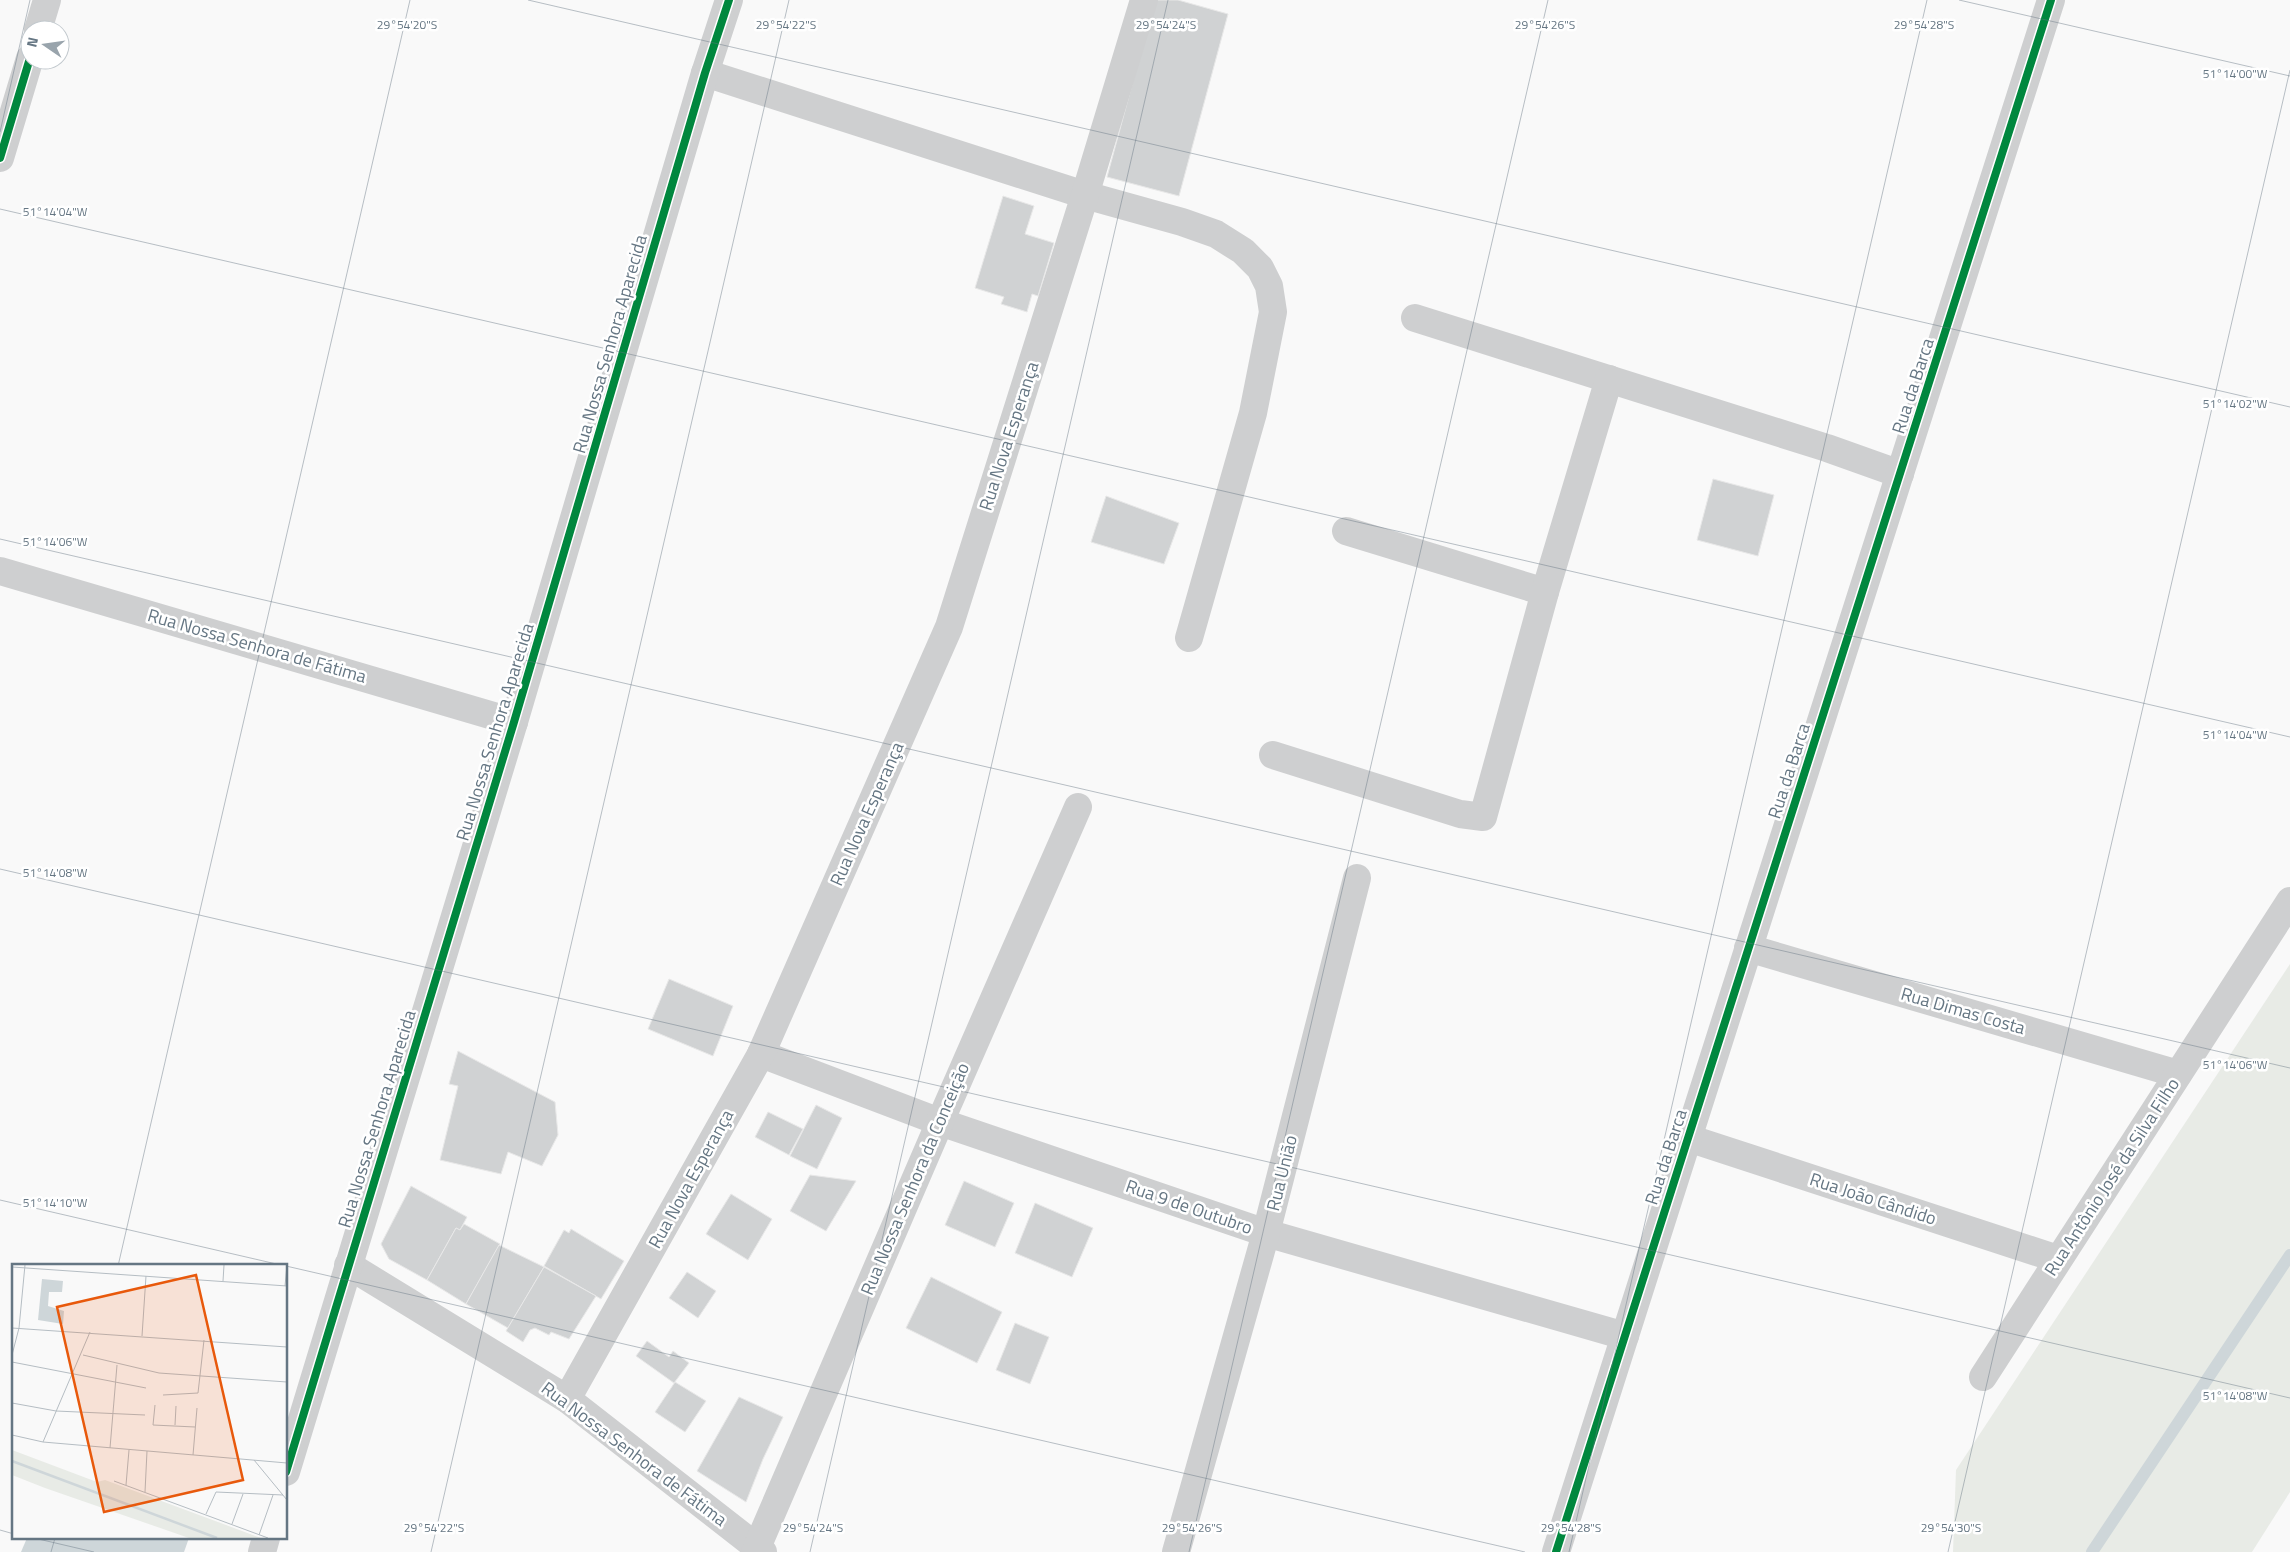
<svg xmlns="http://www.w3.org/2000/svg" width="2290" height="1552" viewBox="0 0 2290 1552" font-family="'Titillium Web',sans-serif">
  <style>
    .green { fill: #e8ebe6 }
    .water { fill: #ced6d9 }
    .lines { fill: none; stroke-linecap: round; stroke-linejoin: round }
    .stream { stroke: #ced6d9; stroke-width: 12 }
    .building { fill: #d0d2d3; stroke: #e8e8e8 }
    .minor { stroke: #cecfd0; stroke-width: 28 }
    .tertiary { stroke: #cecfd0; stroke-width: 28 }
    .cycleway-casing { stroke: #fff; stroke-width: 11 }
    .cycleway { stroke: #00873e; stroke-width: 8 }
    .ticks { fill: none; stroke: #657683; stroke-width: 1; stroke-opacity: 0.45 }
    .labels { text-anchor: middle; stroke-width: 5; stroke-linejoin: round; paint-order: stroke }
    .street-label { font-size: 18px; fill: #657683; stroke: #fff }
    .inset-river { fill: none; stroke: #ced6d9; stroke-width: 2.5 }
    .inset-road { fill: none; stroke: #b5bdc3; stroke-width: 1 }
    .view { fill: #e8590c; fill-opacity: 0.15; stroke: #e8590c; stroke-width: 2.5 }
    .inset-edge { fill: none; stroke: #657683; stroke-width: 2.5 }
    .ticks-label { font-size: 12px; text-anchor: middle; fill: #657683; stroke: #fff; stroke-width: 5; stroke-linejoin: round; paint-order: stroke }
  </style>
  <rect width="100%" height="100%" fill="#f9f9f9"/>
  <polygon class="green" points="2290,964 2290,1492 2252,1552 1953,1552 1956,1470"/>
  <polygon class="water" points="27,1538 189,1538 184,1552 21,1552"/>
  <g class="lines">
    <polyline class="stream" points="2092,1552 2290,1255"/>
  </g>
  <g class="building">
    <polygon points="1155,0 1178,0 1228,14 1179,196 1107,177"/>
    <polygon points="1003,196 1034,206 1025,234 1054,243 1038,296 1032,294 1027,312 1001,304 1004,297 975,288"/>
    <polygon points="1713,479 1774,495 1758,556 1697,540"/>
    <polygon points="1106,496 1179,523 1164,564 1091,542"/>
    <polygon points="669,979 733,1006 713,1056 648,1029"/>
    <polygon points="458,1051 555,1102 558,1135 542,1166 508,1152 501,1174 440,1160 458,1086 449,1084"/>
    <polygon points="816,1105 842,1118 817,1169 790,1156"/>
    <polygon points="768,1112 803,1129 789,1155 755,1137"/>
    <polygon points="810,1175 856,1181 826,1231 790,1211"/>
    <polygon points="964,1181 1014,1203 995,1247 945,1225"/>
    <polygon points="411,1186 467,1217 460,1230 456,1228 427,1280 389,1259 381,1244"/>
    <polygon points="731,1194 772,1219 748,1260 706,1234"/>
    <polygon points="1035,1203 1093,1228 1072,1277 1015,1253"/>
    <polygon points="464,1224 500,1244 466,1304 427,1280 456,1228 460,1230"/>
    <polygon points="571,1229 624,1261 601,1299 544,1266 564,1230 569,1233"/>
    <polygon points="499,1245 544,1267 508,1328 466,1304"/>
    <polygon points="544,1267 596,1296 569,1339 551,1332 549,1335 535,1328 530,1330 523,1342 506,1331"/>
    <polygon points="687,1272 716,1291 698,1318 669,1298"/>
    <polygon points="931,1277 1002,1312 977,1363 906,1328"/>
    <polygon points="1015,1323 1049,1337 1030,1384 996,1370"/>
    <polygon points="647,1341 669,1357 673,1351 689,1363 674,1383 636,1356"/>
    <polygon points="675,1382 706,1401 685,1432 655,1412"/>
    <polygon points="739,1397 783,1417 763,1459 746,1502 697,1471"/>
  </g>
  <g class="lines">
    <g class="minor">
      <polyline points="705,73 1085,195 1182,222 1216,234 1243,251 1260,268 1269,286 1273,312 1253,413 1189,638"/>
      <polyline points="1415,318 1827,448 1900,474"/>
      <polyline points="1346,531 1545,592"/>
      <polyline points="0,571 514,722"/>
      <polyline points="1273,755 1460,814 1483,817 1545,592 1609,379"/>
      <polyline points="1748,948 2178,1074"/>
      <polyline points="761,1054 940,1122 1266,1233 1625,1336"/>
      <polyline points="1688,1138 2058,1259"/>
      <polyline points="348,1265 567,1399 763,1552"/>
      <polyline points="1983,1377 2290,901"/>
      <polyline points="567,1399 761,1054 949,627 1085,195 1144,0"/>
      <polyline points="286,1472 514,722 705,73 729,0"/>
      <polyline points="262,1552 266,1538"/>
      <polyline points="755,1552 940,1122 1078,807"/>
      <polyline points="1176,1552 1266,1233 1357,878"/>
      <polyline points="1556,1552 2051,0"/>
    </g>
    <g class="tertiary">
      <polyline points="38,30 47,0"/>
      <polyline points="0,158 30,58"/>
    </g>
    <g class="cycleway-casing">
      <g id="cycleway">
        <polyline points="0,158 30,58"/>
        <polyline points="286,1472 514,722 705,73 729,0"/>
        <polyline points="1556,1552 2051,0"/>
      </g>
    </g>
    <use href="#cycleway" class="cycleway"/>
  </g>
  <path class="ticks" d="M528 0 2290 407M1959 0 2290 76M0 132 30 0M0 209 2290 737M0 539 2290 1068M0 869 2290 1398M0 1200 285 1266M118 1266 410 0M286 1266 1525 1552M0 1530 14 1534M34 1538 94 1552M51 1552 55 1538M431 1552 789 0M810 1552 1168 0M1189 1552 1548 0M1569 1552 1927 0M1948 1552 2290 70"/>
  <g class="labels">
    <g class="street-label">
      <text transform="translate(610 344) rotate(-74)" y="6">Rua Nossa Senhora Aparecida</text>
      <text transform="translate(1913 386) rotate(-72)" y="6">Rua da Barca</text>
      <text transform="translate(1009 436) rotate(-72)" y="6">Rua Nova Esperança</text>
      <text transform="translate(257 646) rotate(16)" y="6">Rua Nossa Senhora de Fátima</text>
      <text transform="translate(495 732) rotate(-73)" y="6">Rua Nossa Senhora Aparecida</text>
      <text transform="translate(1789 771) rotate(-72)" y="6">Rua da Barca</text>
      <text transform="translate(867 814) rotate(-66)" y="6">Rua Nova Esperança</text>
      <text transform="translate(1963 1011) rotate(16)" y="6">Rua Dimas Costa</text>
      <text transform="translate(377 1119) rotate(-73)" y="6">Rua Nossa Senhora Aparecida</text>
      <text transform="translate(1666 1157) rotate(-72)" y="6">Rua da Barca</text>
      <text transform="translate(1282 1173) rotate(-76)" y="6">Rua União</text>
      <text transform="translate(2112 1177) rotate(-57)" y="6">Rua Antônio José da Silva Filho</text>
      <text transform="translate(691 1179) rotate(-61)" y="6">Rua Nova Esperança</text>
      <text transform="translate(915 1179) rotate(-67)" y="6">Rua Nossa Senhora da Conceição</text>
      <text transform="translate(1873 1199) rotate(18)" y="6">Rua João Cândido</text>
      <text transform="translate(1189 1207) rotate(19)" y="6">Rua 9 de Outubro</text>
      <text transform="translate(634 1454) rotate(37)" y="6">Rua Nossa Senhora de Fátima</text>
    </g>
  </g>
  <g transform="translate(12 1264)">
    <rect width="275" height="275" fill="#f9f9f9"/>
    <path d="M0 186 85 218 93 216 249 274H177L33 224 0 211Z" fill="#e8ebe6"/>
    <path d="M30 15 51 17 50 28H37L36 42 52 47 51 60 26 56Z" fill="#ced6d9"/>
    <path class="inset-river" d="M0 197 205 274"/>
    <path class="inset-road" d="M0 3 275 22M211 17 212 1M273 22 275 1M0 64 275 83M130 72 134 12M0 91 7 64 13 1M71 91 147 109 275 118M0 98 134 124M151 131 186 129 192 76M0 139 44 147 133 151M143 141 141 161 183 163M163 161 164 142M0 171 31 178 275 199M31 178 78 68M98 184 105 101M181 191 185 144M242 196 275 236M102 217 256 274M114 221 117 186M133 228 135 187M194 250 204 228 271 231M220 260 231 230M247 271 261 231"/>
    <path class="view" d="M184 11 231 216 92 248 45 43Z"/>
    <rect width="275" height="275" class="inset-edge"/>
  </g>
  <g class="ticks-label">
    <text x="407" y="29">29°54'20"S</text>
    <text x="786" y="29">29°54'22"S</text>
    <text x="1166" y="29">29°54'24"S</text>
    <text x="1545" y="29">29°54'26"S</text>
    <text x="1924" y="29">29°54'28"S</text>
    <text x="2235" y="78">51°14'00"W</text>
    <text x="55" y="216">51°14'04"W</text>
    <text x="2235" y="408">51°14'02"W</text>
    <text x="55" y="546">51°14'06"W</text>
    <text x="2235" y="739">51°14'04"W</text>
    <text x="55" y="877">51°14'08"W</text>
    <text x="2235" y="1069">51°14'06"W</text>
    <text x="55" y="1207">51°14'10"W</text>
    <text x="2235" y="1400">51°14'08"W</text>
    <text x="434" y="1532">29°54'22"S</text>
    <text x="813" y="1532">29°54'24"S</text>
    <text x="1192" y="1532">29°54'26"S</text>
    <text x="1571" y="1532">29°54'28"S</text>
    <text x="1951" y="1532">29°54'30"S</text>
  </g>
  <g transform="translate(45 45) rotate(283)"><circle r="24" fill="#ffffff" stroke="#c1c8cd"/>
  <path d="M0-4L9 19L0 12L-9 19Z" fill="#99a4ac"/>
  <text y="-8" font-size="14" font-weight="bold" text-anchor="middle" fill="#657683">N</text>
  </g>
</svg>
